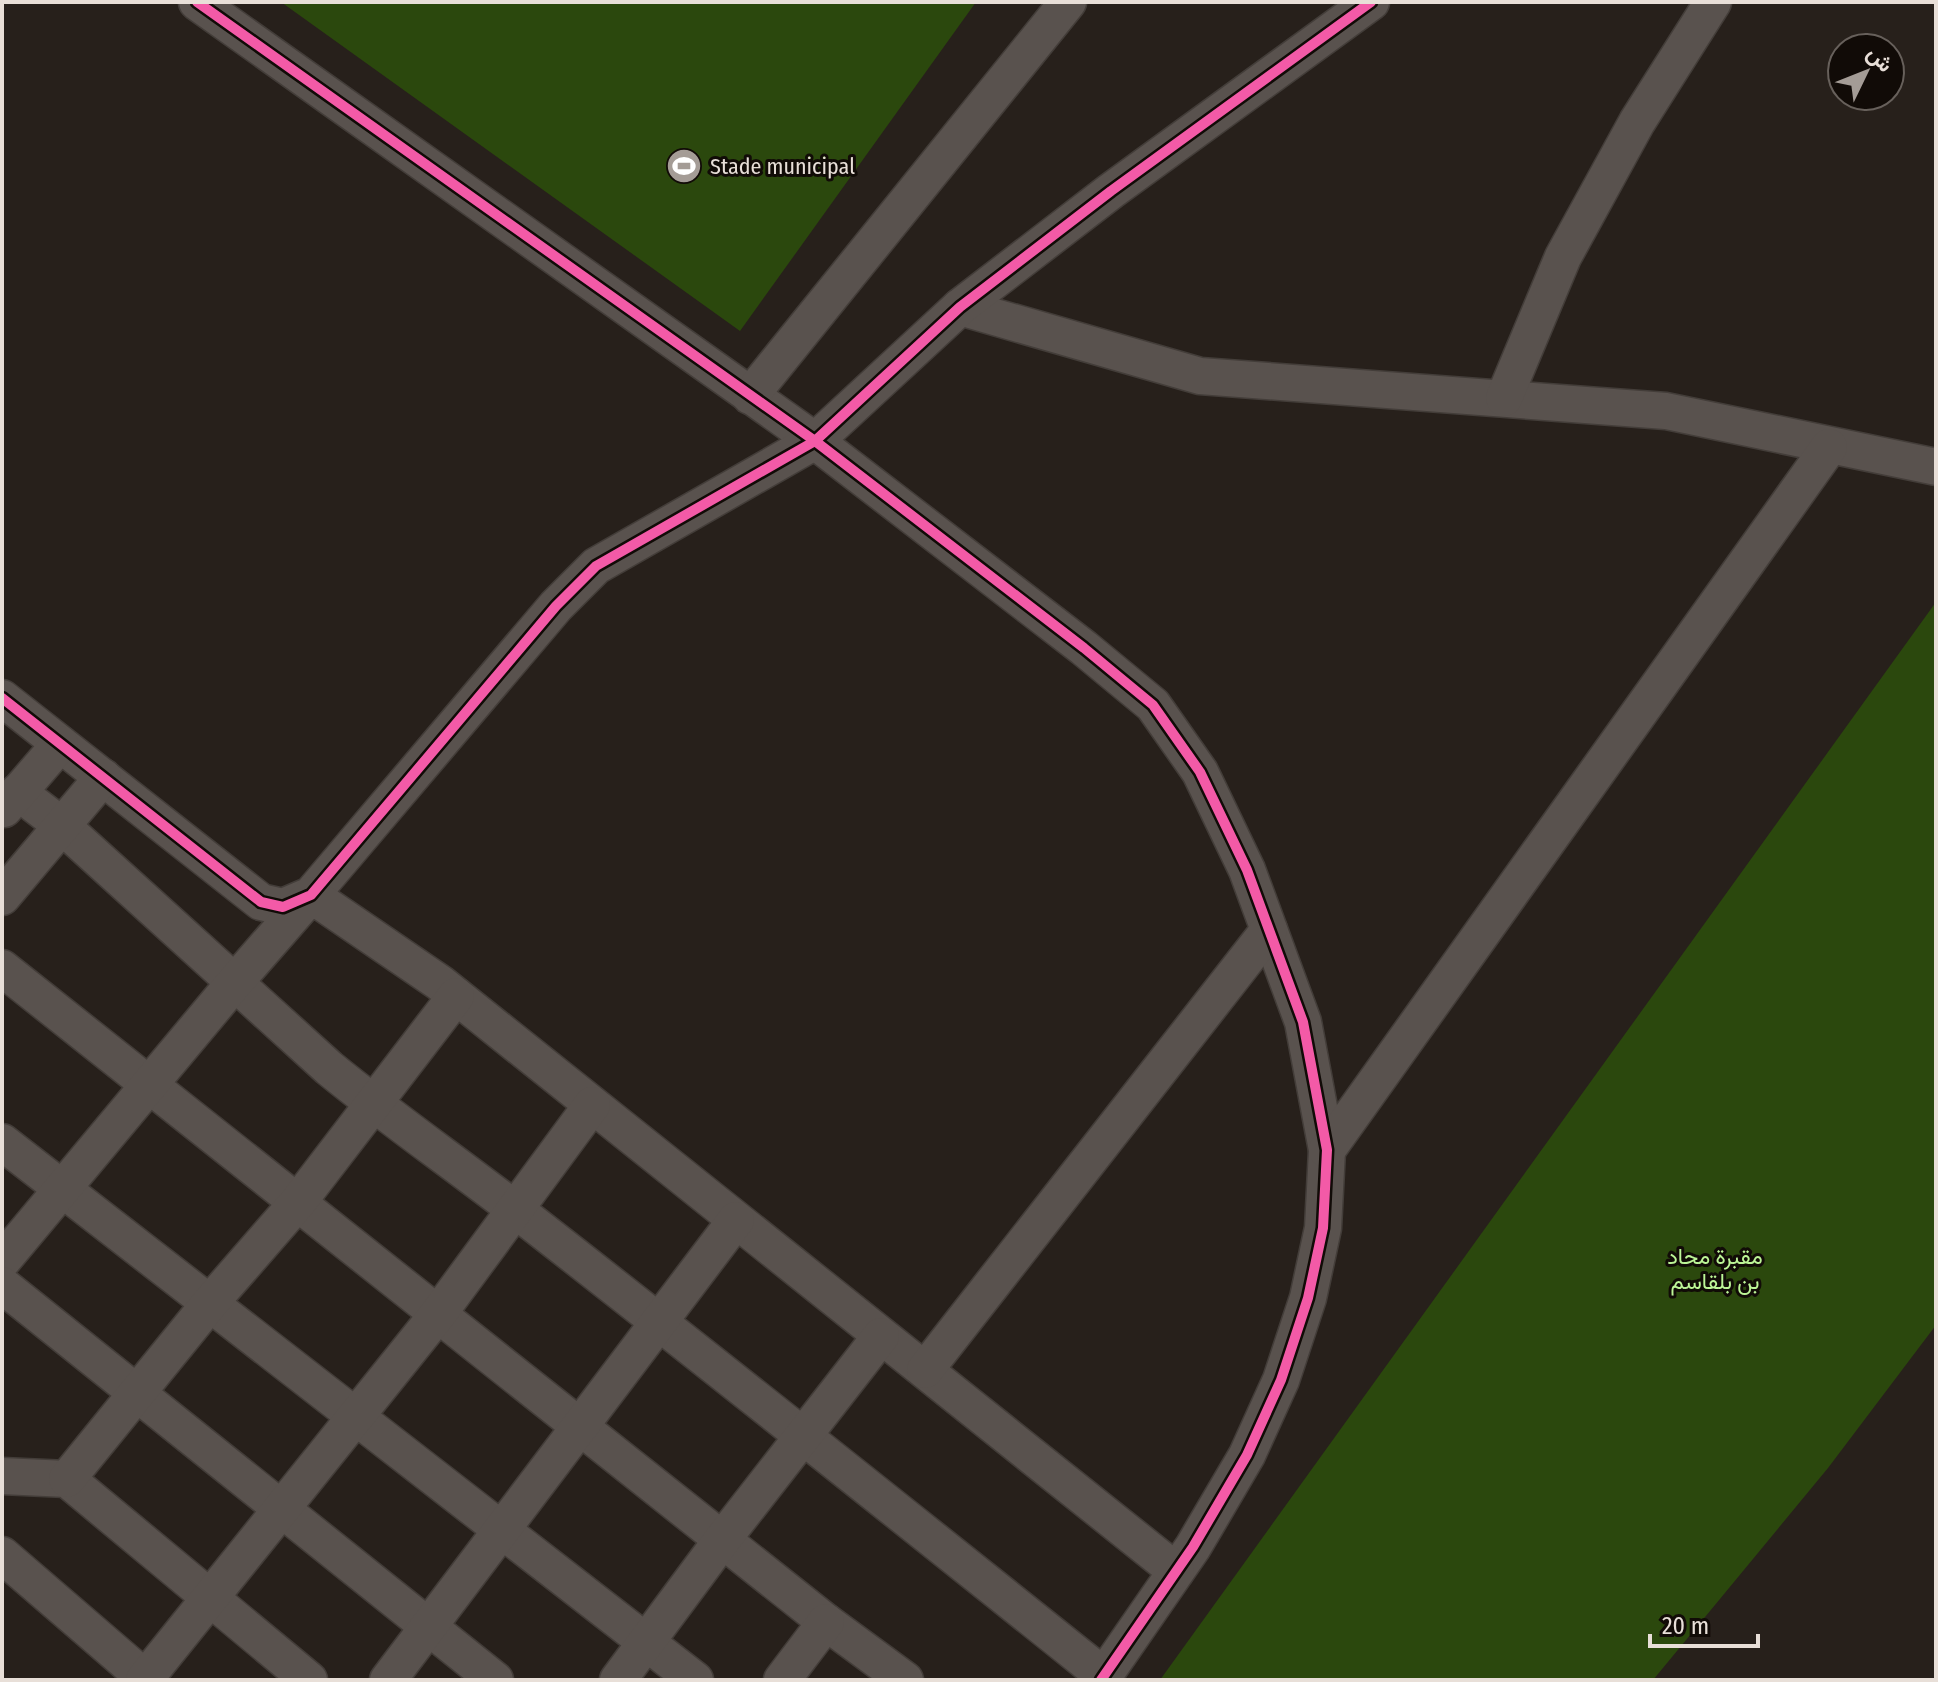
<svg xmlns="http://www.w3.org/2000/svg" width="1938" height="1682" viewBox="0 0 1938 1682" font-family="'Fira Sans Condensed',Vazirmatn,sans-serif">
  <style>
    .green { fill: #2b480d }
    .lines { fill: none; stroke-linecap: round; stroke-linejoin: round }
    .minor-casing { stroke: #433d39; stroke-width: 39 }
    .minor { stroke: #59524e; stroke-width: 36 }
    .cycleway-casing { stroke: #110b07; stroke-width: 15 }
    .cycleway { stroke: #f35aa7; stroke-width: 10 }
    .labels { text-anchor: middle; stroke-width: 6; stroke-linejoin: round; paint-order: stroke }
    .poi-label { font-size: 22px; fill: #e8dfd8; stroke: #110b07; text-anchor: start }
    .park-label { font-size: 22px; fill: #bdf697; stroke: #110b07 }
  </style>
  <rect width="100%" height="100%" fill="#27201b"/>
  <g class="green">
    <polygon points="281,2 976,2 740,331"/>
    <polygon points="1936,602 1936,1325 1828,1468 1653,1680 1160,1680"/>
  </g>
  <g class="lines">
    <g class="minor-casing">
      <g id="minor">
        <polyline points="197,2 815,441 1084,648 1153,705 1200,772 1247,870 1303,1022 1327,1150 1323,1228 1308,1298 1281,1380 1247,1455 1193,1547 1101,1680"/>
        <polyline points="960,307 1200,376 1666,411 1936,467"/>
        <polyline points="750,396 1068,2"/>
        <polyline points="1504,398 1563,257 1637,122 1713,2"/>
        <polyline points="2,698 261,902 283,907 311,895 556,606 596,566 815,441 960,307 1111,191 1371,2"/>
        <path d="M18 792 61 825 329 1068C390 1118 455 1163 517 1211 714 1364 909 1520 1104 1676"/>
        <polyline points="4,809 60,744"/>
        <polyline points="2,897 103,777"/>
        <polyline points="2,968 826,1622 905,1680"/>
        <polyline points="2,1142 695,1680"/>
        <polyline points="1327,1150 1829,447"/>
        <polyline points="2,1261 235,982 311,895 440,983 1176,1571"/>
        <polyline points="2,1285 495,1680"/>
        <polyline points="925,1370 1269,930"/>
        <polyline points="2,1476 67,1479 309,1680"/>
        <polyline points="67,1479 210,1303 298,1202 456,996"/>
        <polyline points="2,1555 147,1680"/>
        <polyline points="144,1680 438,1314 592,1105"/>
        <polyline points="388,1680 736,1220"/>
        <polyline points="618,1680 722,1540 881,1336"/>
        <polyline points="782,1680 826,1622"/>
      </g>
    </g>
    <use href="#minor" class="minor"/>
    <g class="cycleway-casing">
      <g id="cycleway">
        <polyline points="197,2 815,441 1084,648 1153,705 1200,772 1247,870 1303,1022 1327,1150 1323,1228 1308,1298 1281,1380 1247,1455 1193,1547 1101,1680"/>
        <polyline points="2,698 261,902 283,907 311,895 556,606 596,566 815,441 960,307 1111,191 1371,2"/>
      </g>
    </g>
    <use href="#cycleway" class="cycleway"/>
  </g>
  <defs>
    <g id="stadium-disc" transform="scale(1.8)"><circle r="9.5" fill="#a49c96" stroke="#110b07"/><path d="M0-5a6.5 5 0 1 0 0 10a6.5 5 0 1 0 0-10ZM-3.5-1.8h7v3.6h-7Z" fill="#fff"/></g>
  </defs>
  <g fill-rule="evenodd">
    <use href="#stadium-disc" x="684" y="166"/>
  </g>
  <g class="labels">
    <g class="poi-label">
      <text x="710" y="174">Stade municipal</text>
    </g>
    <g class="park-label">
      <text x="1715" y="1264">مقبرة محاد<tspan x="1715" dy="25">بن بلقاسم</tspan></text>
    </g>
  </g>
  <rect width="1938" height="1682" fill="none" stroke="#e8dfd8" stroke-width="8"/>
  <g transform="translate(1866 72) rotate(47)"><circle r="38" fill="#110b07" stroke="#67605b" stroke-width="2"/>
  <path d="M0-6L14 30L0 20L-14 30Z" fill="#a49c96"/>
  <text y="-12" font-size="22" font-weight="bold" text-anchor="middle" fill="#e8dfd8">ش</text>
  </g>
  <path d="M1650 1634v12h108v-12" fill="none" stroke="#e8dfd8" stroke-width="4"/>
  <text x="1662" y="1634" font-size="24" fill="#e8dfd8" stroke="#110b07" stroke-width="6" paint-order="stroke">20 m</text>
</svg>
